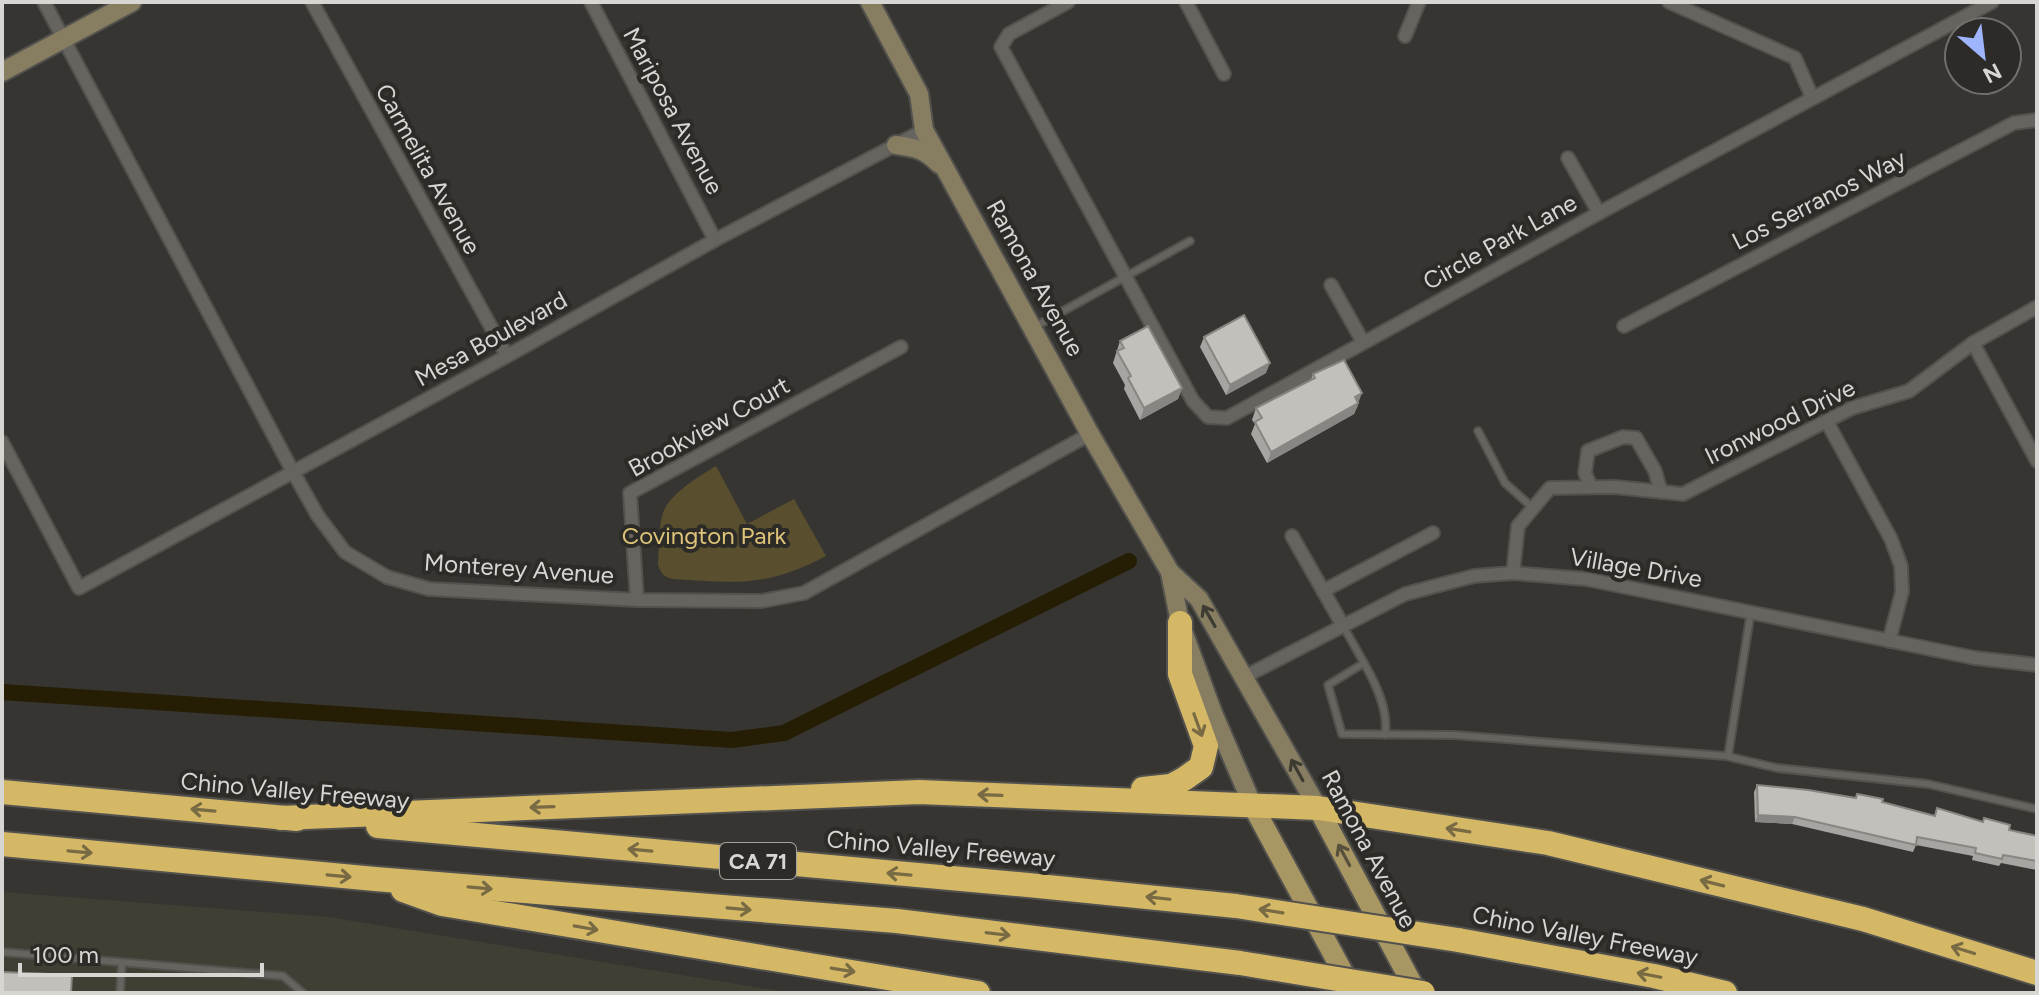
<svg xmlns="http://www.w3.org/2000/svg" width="2039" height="995" viewBox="0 0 2039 995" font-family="Figtree,sans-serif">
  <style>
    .built { fill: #413e34 }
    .green { fill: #594f2f }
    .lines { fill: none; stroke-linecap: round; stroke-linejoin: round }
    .canal { stroke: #251d04; stroke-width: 16 }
    .lane-casing { stroke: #52514d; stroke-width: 10 }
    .street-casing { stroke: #52514d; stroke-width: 16 }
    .secondary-casing { stroke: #52514d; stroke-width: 22 }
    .primary-casing { stroke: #52514d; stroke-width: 24 }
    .highway-casing { stroke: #52514d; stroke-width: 28 }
    .lane { stroke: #65645f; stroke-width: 6 }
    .street { stroke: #65645f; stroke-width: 12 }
    .secondary { stroke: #877d61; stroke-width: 18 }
    .primary { stroke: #a89663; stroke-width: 20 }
    .highway { stroke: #d5b866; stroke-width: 24 }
    .highway-bridge-casing { stroke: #52514d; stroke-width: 28; stroke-linecap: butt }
    .highway-bridge { stroke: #d5b866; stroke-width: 24 }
    .wall { fill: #a7a5a1 }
    .shaded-wall { fill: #888683 }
    .building { fill: #c2c0bb; stroke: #888683; stroke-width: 2 }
    .oneway { stroke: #3e3b33 }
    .oneway2 { stroke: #786a43 }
    .oneway3 { stroke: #57503c }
    .labels { text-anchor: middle; stroke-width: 8; stroke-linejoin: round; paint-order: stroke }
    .shield { fill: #2c2b27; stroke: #a4a39f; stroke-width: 2 }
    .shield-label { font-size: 22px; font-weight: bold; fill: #d7d6d3 }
    .street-label { font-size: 24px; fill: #d7d6d3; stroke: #2c2b27 }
    .park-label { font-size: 24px; fill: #dec479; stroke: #2c2b27 }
  </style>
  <rect width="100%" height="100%" fill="#363531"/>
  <polygon class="built" points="2,892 328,917 792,993 2,993"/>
  <path class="green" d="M716 466 747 524 794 499 826 556C768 587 737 583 673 579 664 577 661 574 658 565 659 550 658 527 663 513 669 494 700 476 716 466Z"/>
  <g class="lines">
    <polyline class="canal" points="2,692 732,740 784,733 1129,561"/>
    <g class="lane-casing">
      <g id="lane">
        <polyline points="1036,326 1190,241"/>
        <polyline points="1478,431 1505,483 1533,508"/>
        <polyline points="1342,624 1364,663"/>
        <path d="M1385 735C1389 711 1376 684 1364 663L1328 685 1342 734 1454 735 1726 756 1777 768 1928 784 2037 809"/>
        <polyline points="1728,756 1751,611"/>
        <polyline points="2,952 283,976 303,993"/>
        <polyline points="120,993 122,963"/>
      </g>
    </g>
    <g class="street-casing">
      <g id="street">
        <polyline points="44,2 293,472 318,516 345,552 387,577 429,589 637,600 762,601 804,593 1090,434"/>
        <polyline points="312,2 507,356"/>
        <polyline points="591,2 715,240"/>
        <polyline points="1068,2 1009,34 1001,47 1193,401 1208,417 1227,418 1599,213 1992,2"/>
        <polyline points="1186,2 1224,74"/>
        <polyline points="1669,2 1795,58 1812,97"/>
        <polyline points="1405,36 1419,2"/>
        <polyline points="1568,158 1599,213"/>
        <polyline points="1331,285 1363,342"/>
        <polyline points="1624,326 2014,123 2037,120"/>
        <polyline points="1973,343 2037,461"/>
        <polyline points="1827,422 1891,539 1901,566 1902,592 1889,641"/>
        <polyline points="2,442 79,588 507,356 715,240 924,130"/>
        <polyline points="1591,487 1585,473 1588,451 1623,437 1636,438 1655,471 1661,492"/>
        <polyline points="1292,536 1342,624"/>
        <polyline points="1513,573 1518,526 1550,488 1615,487 1683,494 1852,408 1909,391 1973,343 2037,307"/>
        <polyline points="1323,591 1433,533"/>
        <polyline points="637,600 630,493 901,347"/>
        <polyline points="1244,677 1405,594 1474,576 1513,573 1586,579 1975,658 2037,665"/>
      </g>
    </g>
    <g class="secondary-casing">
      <g id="secondary">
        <polyline points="870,2 919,94 924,130 1090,434 1170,572 1199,599 1318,808"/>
        <polyline points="2,72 132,2"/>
        <path d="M896 145C916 148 924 149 939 164"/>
        <polyline points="1170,572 1180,623 1213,713 1253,806"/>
      </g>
    </g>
    <g class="primary-casing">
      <g id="primary">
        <polyline points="1253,806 1352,989"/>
        <polyline points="1318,808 1417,993"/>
      </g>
    </g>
    <g class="highway-casing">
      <g id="highway">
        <polyline points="1143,789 1171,786 1184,779 1201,767 1206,746 1180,674 1180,623"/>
        <polyline points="2,792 297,819"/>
        <polyline points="281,818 919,792 1318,808 1548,843 1863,919 2037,973"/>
        <polyline points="378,826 1028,885 1236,906"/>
        <polyline points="2,844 375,879 897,921 1240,963"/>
        <polyline points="403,890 442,904 978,993"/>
        <polyline points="1458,940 1654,976 1725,993"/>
      </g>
    </g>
    <use href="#lane" class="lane"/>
    <use href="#street" class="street"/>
    <use href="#secondary" class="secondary"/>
    <use href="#primary" class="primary"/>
    <use href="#highway" class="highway"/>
    <g class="highway-bridge-casing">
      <g id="highway-bridge">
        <polyline points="1236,906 1458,940"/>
        <polyline points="1240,963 1423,993"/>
      </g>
    </g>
    <use href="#highway-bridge" class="highway-bridge"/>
  </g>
  <g class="wall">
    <polygon points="1204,337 1266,373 1226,395 1200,347"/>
    <polygon points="1120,341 1182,388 1178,399 1140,420 1124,389 1125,385 1113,363"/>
    <polygon points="1313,374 1358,405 1354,414 1267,463 1251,434 1255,424 1252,420 1256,408 1311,380"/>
    <polygon points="1757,785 1882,802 1934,816 1937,808 2009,830 2037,836 2037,870 2001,863 1999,866 1972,860 1973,856 1916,845 1913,852 1792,824 1755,822 1754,792"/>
  </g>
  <g class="shaded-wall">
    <polygon points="1270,363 1266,373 1226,395 1230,385"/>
    <polygon points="1182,388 1178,399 1140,420 1144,408"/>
    <polygon points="1362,393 1354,414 1267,463 1271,452"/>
    <polygon points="1758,815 1795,817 1792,824 1755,822"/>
  </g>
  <g class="building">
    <polygon points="1244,315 1270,363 1230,385 1204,337"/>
    <polygon points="1148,326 1182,388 1144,408 1128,378 1131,376 1117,351 1124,348 1120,341"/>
    <polygon points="1344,360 1362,393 1355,397 1358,403 1271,452 1255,422 1262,418 1256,408 1315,378 1313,374"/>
    <polygon points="1757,785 1808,790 1856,798 1857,794 1883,799 1882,802 1935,816 1937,808 1983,822 1984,818 2010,825 2009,830 2037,836 2037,861 2003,855 2002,859 1975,853 1976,848 1917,837 1916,845 1795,817 1758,815"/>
    <polygon points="2,972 72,975 71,993 2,993"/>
  </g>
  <defs><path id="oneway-shaft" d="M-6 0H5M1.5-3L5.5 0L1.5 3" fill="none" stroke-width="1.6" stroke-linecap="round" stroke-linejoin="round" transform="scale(2)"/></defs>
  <g class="oneway">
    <use href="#oneway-shaft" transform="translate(1209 616) rotate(-120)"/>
    <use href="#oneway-shaft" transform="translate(1297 770) rotate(-119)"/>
  </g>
  <g class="oneway2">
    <use href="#oneway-shaft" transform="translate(1198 725) rotate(70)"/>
    <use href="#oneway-shaft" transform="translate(990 795) rotate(-178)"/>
    <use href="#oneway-shaft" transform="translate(542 807) rotate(178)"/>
    <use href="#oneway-shaft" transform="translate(203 810) rotate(-175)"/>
    <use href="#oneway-shaft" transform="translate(1458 830) rotate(-171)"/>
    <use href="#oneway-shaft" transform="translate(640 850) rotate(-175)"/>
    <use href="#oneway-shaft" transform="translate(80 852) rotate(5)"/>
    <use href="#oneway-shaft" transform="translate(899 874) rotate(-175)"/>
    <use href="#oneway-shaft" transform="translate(339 876) rotate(5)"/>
    <use href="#oneway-shaft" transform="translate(1712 883) rotate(-166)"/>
    <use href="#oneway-shaft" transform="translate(480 888) rotate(5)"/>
    <use href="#oneway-shaft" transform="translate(1158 898) rotate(-174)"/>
    <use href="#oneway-shaft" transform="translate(739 909) rotate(5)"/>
    <use href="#oneway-shaft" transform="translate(1271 911) rotate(-171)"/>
    <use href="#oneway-shaft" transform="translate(586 928) rotate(10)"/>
    <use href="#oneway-shaft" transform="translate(998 934) rotate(7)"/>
    <use href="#oneway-shaft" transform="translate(1963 950) rotate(-163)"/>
    <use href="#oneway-shaft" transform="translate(843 970) rotate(9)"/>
    <use href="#oneway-shaft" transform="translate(1649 975) rotate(-169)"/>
  </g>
  <use class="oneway3" href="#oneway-shaft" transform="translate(1344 855) rotate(-118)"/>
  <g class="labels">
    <rect class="shield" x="720" y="843" width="76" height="36" rx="6"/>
    <g class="shield-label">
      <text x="758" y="869">CA 71</text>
    </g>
    <g class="street-label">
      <text transform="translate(673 111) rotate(62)" y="8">Mariposa Avenue</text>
      <text transform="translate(428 169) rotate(61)" y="8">Carmelita Avenue</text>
      <text transform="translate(1819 200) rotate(-27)" y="8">Los Serranos Way</text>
      <text transform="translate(1500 242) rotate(-29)" y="8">Circle Park Lane</text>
      <text transform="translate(1035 278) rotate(61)" y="8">Ramona Avenue</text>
      <text transform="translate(491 339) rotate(-29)" y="8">Mesa Boulevard</text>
      <text transform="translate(1780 422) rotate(-26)" y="8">Ironwood Drive</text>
      <text transform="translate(709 427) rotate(-29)" y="8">Brookview Court</text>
      <text transform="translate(1636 568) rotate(10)" y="8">Village Drive</text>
      <text transform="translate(519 569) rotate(4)" y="8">Monterey Avenue</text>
      <text transform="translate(295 791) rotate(5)" y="8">Chino Valley Freeway</text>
      <text transform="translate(941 849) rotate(5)" y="8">Chino Valley Freeway</text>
      <text transform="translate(1369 849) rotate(62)" y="8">Ramona Avenue</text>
      <text transform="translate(1585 936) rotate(11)" y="8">Chino Valley Freeway</text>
    </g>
    <g class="park-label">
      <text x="704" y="544">Covington Park</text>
    </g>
  </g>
  <rect width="2039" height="995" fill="none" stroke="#d7d6d3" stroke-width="8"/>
  <g transform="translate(1983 56) rotate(152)"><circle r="38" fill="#2c2b27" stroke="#706f6c" stroke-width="2"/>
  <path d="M0-6L14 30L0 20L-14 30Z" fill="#9eb4fd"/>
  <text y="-12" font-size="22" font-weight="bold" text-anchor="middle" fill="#d7d6d3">N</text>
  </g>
  <path d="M20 963v12h242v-12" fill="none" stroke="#d7d6d3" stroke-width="4"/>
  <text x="32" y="963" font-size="24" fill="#d7d6d3" stroke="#2c2b27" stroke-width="6" paint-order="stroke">100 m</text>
</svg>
